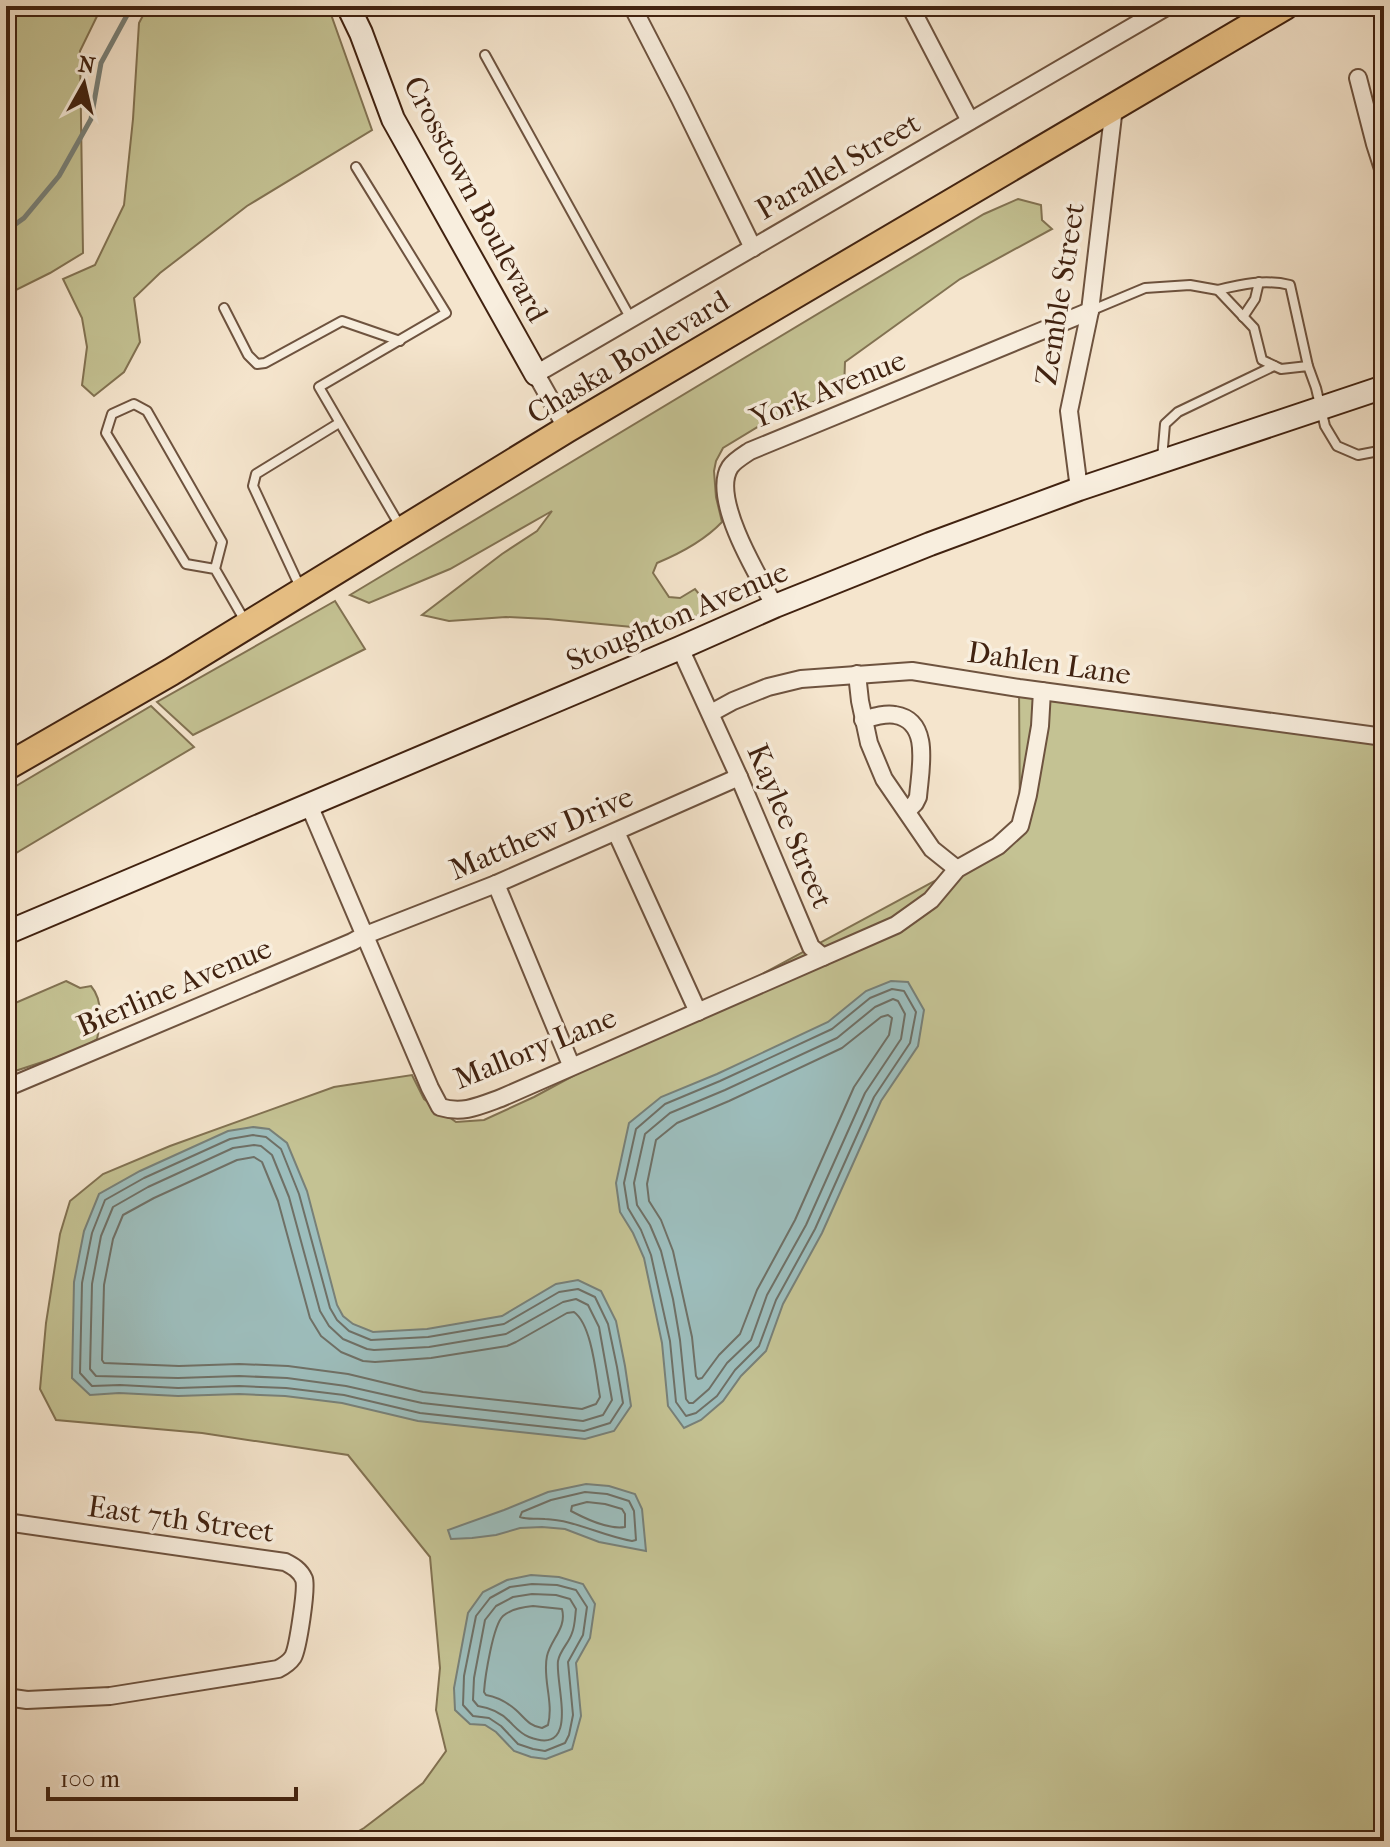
<svg xmlns="http://www.w3.org/2000/svg" width="1390" height="1847" viewBox="0 0 1390 1847" font-family="'IM FELL French Canon',serif">
  <style>
    .green { fill: #c4c293; stroke: #827252; stroke-width: 2 }
    .water { fill: #9dbebd; stroke: #788078; stroke-width: 2 }
    .lines { fill: none; stroke-linecap: round; stroke-linejoin: round }
    .shore { stroke: #6f7066; stroke-width: 2 }
    .stream { stroke: #788078; stroke-width: 5 }
    .lane-casing { stroke: #6e533f; stroke-width: 12 }
    .street-casing { stroke: #6e533f; stroke-width: 20 }
    .secondary-casing { stroke: #412210; stroke-width: 26 }
    .primary-casing { stroke: #412210; stroke-width: 30 }
    .lane { stroke: #f8eede; stroke-width: 8 }
    .street { stroke: #f8eede; stroke-width: 16 }
    .secondary { stroke: #f8eede; stroke-width: 22 }
    .primary { stroke: #eac286; stroke-width: 26 }
    .labels { text-anchor: middle; stroke-width: 7; stroke-linejoin: round; paint-order: stroke }
    .street-label { font-size: 30px; fill: #412210; stroke: #f8eede }
  </style>
  <rect width="100%" height="100%" fill="#f5e5cd"/>
  <filter id="stains"><feTurbulence type="fractalNoise" baseFrequency=".0025" numOctaves="4"/><feColorMatrix values="0 0 0 0 .2 0 0 0 0 .09 0 0 0 0 .02 0 0 0 .5 -.17"/></filter>
  <radialGradient id="worn" r=".72"><stop offset=".6" stop-color="#630" stop-opacity="0"/><stop offset="1" stop-color="#630" stop-opacity=".3"/></radialGradient>
  <g class="green">
    <polygon points="6,6 102,6 80,51 83,253 50,273 6,295"/>
    <polygon points="148,6 328,6 372,130 247,206 160,273 134,298 140,342 124,372 94,396 82,385 87,347 82,318 63,279 95,265 124,205 133,119 139,23"/>
    <path d="M1018 199 1041 205 1042 220 1052 229 960 279 845 362 844 389 761 425 723 448 716 461 714 471 716 497 722 522C704 541 681 553 657 563L653 573 669 597 680 598 695 589 708 605 697 616 677 623 643 628 548 619 506 617 449 621 422 615 502 554 537 531 552 511 450 569 369 603 350 595 984 214Z"/>
    <polygon points="335,601 365,649 193,735 157,702"/>
    <polygon points="1019,688 1384,744 1384,1841 341,1841 364,1828 423,1783 446,1751 436,1710 440,1668 430,1557 348,1455 202,1433 56,1420 40,1389 46,1323 60,1234 70,1201 103,1174 170,1146 334,1087 412,1075 424,1099 456,1122 484,1120 534,1097 957,869 1020,826"/>
    <polygon points="151,706 194,747 6,859 6,792"/>
    <path d="M66 981 80 988 91 986C103 1000 101 1022 97 1039L79 1050 6 1074V1007Z"/>
  </g>
  <g class="water">
    <polygon points="891,981 908,982 924,1010 918,1046 881,1101 822,1233 783,1304 766,1351 741,1376 723,1401 701,1420 684,1428 668,1406 662,1343 644,1258 633,1233 620,1212 616,1183 629,1123 661,1097 717,1074 828,1022 866,991"/>
    <polygon points="253,1127 269,1129 287,1143 307,1191 337,1305 343,1316 353,1324 373,1332 427,1329 502,1316 556,1284 578,1280 601,1291 616,1321 625,1366 631,1406 614,1431 585,1439 418,1421 342,1403 285,1396 239,1394 178,1396 119,1393 90,1395 72,1378 74,1282 84,1231 99,1194 140,1171 228,1131"/>
    <polygon points="586,1484 609,1486 635,1494 642,1509 646,1551 599,1542 565,1529 542,1527 520,1528 496,1535 472,1538 451,1539 448,1530 504,1510 548,1492"/>
    <polygon points="531,1575 559,1577 583,1584 595,1604 590,1638 576,1663 581,1716 572,1749 546,1759 531,1757 514,1751 496,1732 485,1725 470,1724 455,1710 454,1688 468,1613 483,1592 507,1580"/>
  </g>
  <g class="lines">
    <g class="shore">
      <polygon points="892,989 904,991 916,1012 910,1043 874,1097 815,1229 776,1300 759,1346 735,1370 717,1396 696,1413 686,1416 676,1402 670,1341 651,1255 641,1230 628,1208 624,1183 636,1129 665,1104 720,1081 832,1029 870,998"/>
      <polygon points="893,999 898,1001 905,1014 901,1039 865,1093 806,1225 767,1295 751,1340 727,1363 709,1389 693,1403 689,1403 686,1399 680,1340 673,1299 661,1251 650,1225 637,1205 634,1183 645,1134 670,1113 725,1090 837,1038 875,1007"/>
      <polygon points="888,1015 892,1018 889,1035 854,1087 795,1220 757,1290 740,1334 719,1355 702,1378 698,1379 696,1376 692,1337 673,1251 661,1220 649,1201 647,1184 656,1140 677,1123 729,1101 842,1048 881,1017"/>
      <polygon points="253,1135 266,1137 281,1149 299,1194 330,1308 337,1320 349,1331 371,1340 428,1337 504,1324 559,1292 578,1289 595,1297 608,1324 617,1367 623,1403 610,1423 584,1431 420,1413 344,1395 286,1388 239,1386 178,1388 120,1385 92,1386 80,1373 82,1283 92,1233 105,1200 144,1178 230,1139"/>
      <polygon points="254,1145 261,1146 272,1155 289,1197 320,1311 329,1326 343,1339 367,1349 374,1350 429,1347 506,1334 563,1302 576,1299 588,1305 599,1327 612,1400 603,1415 583,1421 422,1403 346,1386 287,1378 239,1376 178,1378 96,1376 90,1369 92,1284 101,1236 113,1207 148,1187 233,1148"/>
      <path d="M254 1157 262 1162 278 1201 310 1318 321 1336 341 1352 363 1361 375 1362 431 1358 507 1346 516 1342 567 1313 574 1312C592 1325 596 1375 600 1397L596 1404 582 1409 423 1392 348 1374 288 1366 239 1364 179 1366 104 1363 102 1360 104 1285 113 1239 123 1215 154 1198 237 1160Z"/>
      <path d="M585 1492 607 1494 629 1501 634 1511 636 1540 632 1541C602 1536 575 1520 545 1519 536 1518 528 1520 520 1517L522 1512 551 1500Z"/>
      <path d="M587 1502 605 1504 622 1509 625 1514V1527C609 1530 586 1519 571 1511L572 1506Z"/>
      <polygon points="532,1584 557,1585 576,1590 587,1607 583,1635 568,1662 573,1715 569,1735 565,1743 545,1751 533,1749 518,1744 501,1726 489,1718 473,1716 463,1705 464,1676 476,1616 490,1598 510,1587"/>
      <path d="M532 1594 556 1595 570 1599 576 1609C575 1617 575 1626 572 1633 569 1643 560 1650 558 1661 555 1684 581 1757 529 1737 521 1734 516 1728 510 1722 501 1712 491 1708 478 1706L473 1700 474 1678 485 1620 496 1606 513 1597Z"/>
      <path d="M533 1606 562 1609C567 1628 551 1639 547 1656 542 1678 554 1702 548 1725L542 1728C529 1726 525 1718 516 1710 507 1702 497 1697 486 1695L484 1692C485 1677 493 1625 503 1616 511 1609 522 1607 533 1606Z"/>
    </g>
    <polyline class="stream" points="6,231 24,218 59,176 91,119 101,63 132,6"/>
    <g class="lane-casing">
      <g id="lane">
        <polyline points="485,55 631,319"/>
        <polyline points="356,167 446,313 319,387 400,526"/>
        <path d="M1218 290C1242 284 1265 279 1290 285L1308 366"/>
        <polyline points="224,308 248,355 257,364 265,363 342,321 400,341"/>
        <polyline points="1090,311 1145,288 1190,285 1218,290 1254,328 1262,360 1281,369 1308,366 1316,388 1325,426 1337,446 1358,455 1384,450"/>
        <polyline points="1243,317 1255,299 1259,282"/>
        <polyline points="1162,459 1165,424 1178,412 1274,366"/>
        <polyline points="215,569 186,564 106,433 112,414 134,404 147,411 222,542 215,569 245,621"/>
        <polyline points="300,587 253,486 256,474 339,423"/>
      </g>
    </g>
    <g class="street-casing">
      <g id="street">
        <polyline points="632,6 680,99 753,248"/>
        <polyline points="910,6 970,121"/>
        <polyline points="1358,78 1375,144 1384,172"/>
        <polyline points="567,429 536,374 1168,6"/>
        <polyline points="1079,489 1069,411 1090,311 1114,107"/>
        <path d="M775 606C759 578 710 498 730 467 734 461 744 455 750 451L1090 311"/>
        <polyline points="680,648 739,777 811,947 823,957"/>
        <polyline points="857,674 860,701 869,743 884,779 932,849 957,869"/>
        <polyline points="711,713 733,701 768,687 801,679 912,671 1019,688 1384,737"/>
        <path d="M863 720C873 717 885 713 895 715 932 721 920 770 918 797L915 803 907 811"/>
        <path d="M309 805 430 1088 440 1107C463 1114 479 1106 501 1098L896 925 931 900 957 869 998 846 1020 826 1028 795 1040 726 1042 691"/>
        <polyline points="616,832 698,1012"/>
        <polyline points="496,884 571,1065"/>
        <polyline points="6,1088 352,942 363,936 496,884 739,777"/>
        <path d="M6 1522 285 1562C293 1566 300 1570 304 1579 307 1588 298 1648 293 1657 289 1663 284 1666 278 1669L110 1696 27 1700 6 1697"/>
      </g>
    </g>
    <g class="secondary-casing">
      <g id="secondary">
        <polyline points="348,6 361,33 393,119 536,374"/>
        <polyline points="6,933 680,648 775,606 930,544 1079,489 1384,387"/>
      </g>
    </g>
    <g class="primary-casing">
      <polyline id="primary" points="6,767 171,672 567,429 1285,6"/>
    </g>
    <use href="#lane" class="lane"/>
    <use href="#street" class="street"/>
    <use href="#secondary" class="secondary"/>
    <use href="#primary" class="primary"/>
  </g>
  <g class="labels">
    <g class="street-label">
      <text transform="translate(838 166) rotate(-30)" y="10">Parallel Street</text>
      <text transform="translate(476 199) rotate(62)" y="10">Crosstown Boulevard</text>
      <text transform="translate(1060 294) rotate(-81)" y="10">Zemble Street</text>
      <text transform="translate(628 357) rotate(-31)" y="10">Chaska Boulevard</text>
      <text transform="translate(828 389) rotate(-22)" y="10">York Avenue</text>
      <text transform="translate(677 616) rotate(-23)" y="10">Stoughton Avenue</text>
      <text transform="translate(1049 663) rotate(8)" y="10">Dahlen Lane</text>
      <text transform="translate(790 826) rotate(67)" y="10">Kaylee Street</text>
      <text transform="translate(541 833) rotate(-23)" y="10">Matthew Drive</text>
      <text transform="translate(174 987) rotate(-23)" y="10">Bierline Avenue</text>
      <text transform="translate(535 1048) rotate(-22)" y="10">Mallory Lane</text>
      <text transform="translate(181 1519) rotate(8)" y="10">East 7th Street</text>
    </g>
  </g>
  <rect width="1390" height="1847" fill="none" stroke="#f5e5cd" stroke-width="32"/>
  <rect x="8" y="8" width="1374" height="1831" fill="none" stroke="#412210" stroke-width="4"/>
  <rect x="16" y="16" width="1358" height="1815" fill="none" stroke="#412210" stroke-width="2"/>
  <g transform="translate(84 84) rotate(8)" stroke="#f8eede" stroke-width="6" paint-order="stroke">
  <path d="M0-6L14 30L0 20L-14 30Z" fill="#412210"/>
  <text y="-12" font-size="22" font-weight="bold" text-anchor="middle" fill="#412210">N</text>
  </g>
  <path d="M48 1787v12h248v-12" fill="none" stroke="#412210" stroke-width="4"/>
  <text x="60" y="1787" font-size="24" fill="#412210" stroke="#f8eede" stroke-width="6" paint-order="stroke">100 m</text>
  <rect width="100%" height="100%" filter="url(#stains)"/>
  <rect width="100%" height="100%" fill="url(#worn)"/>
</svg>
